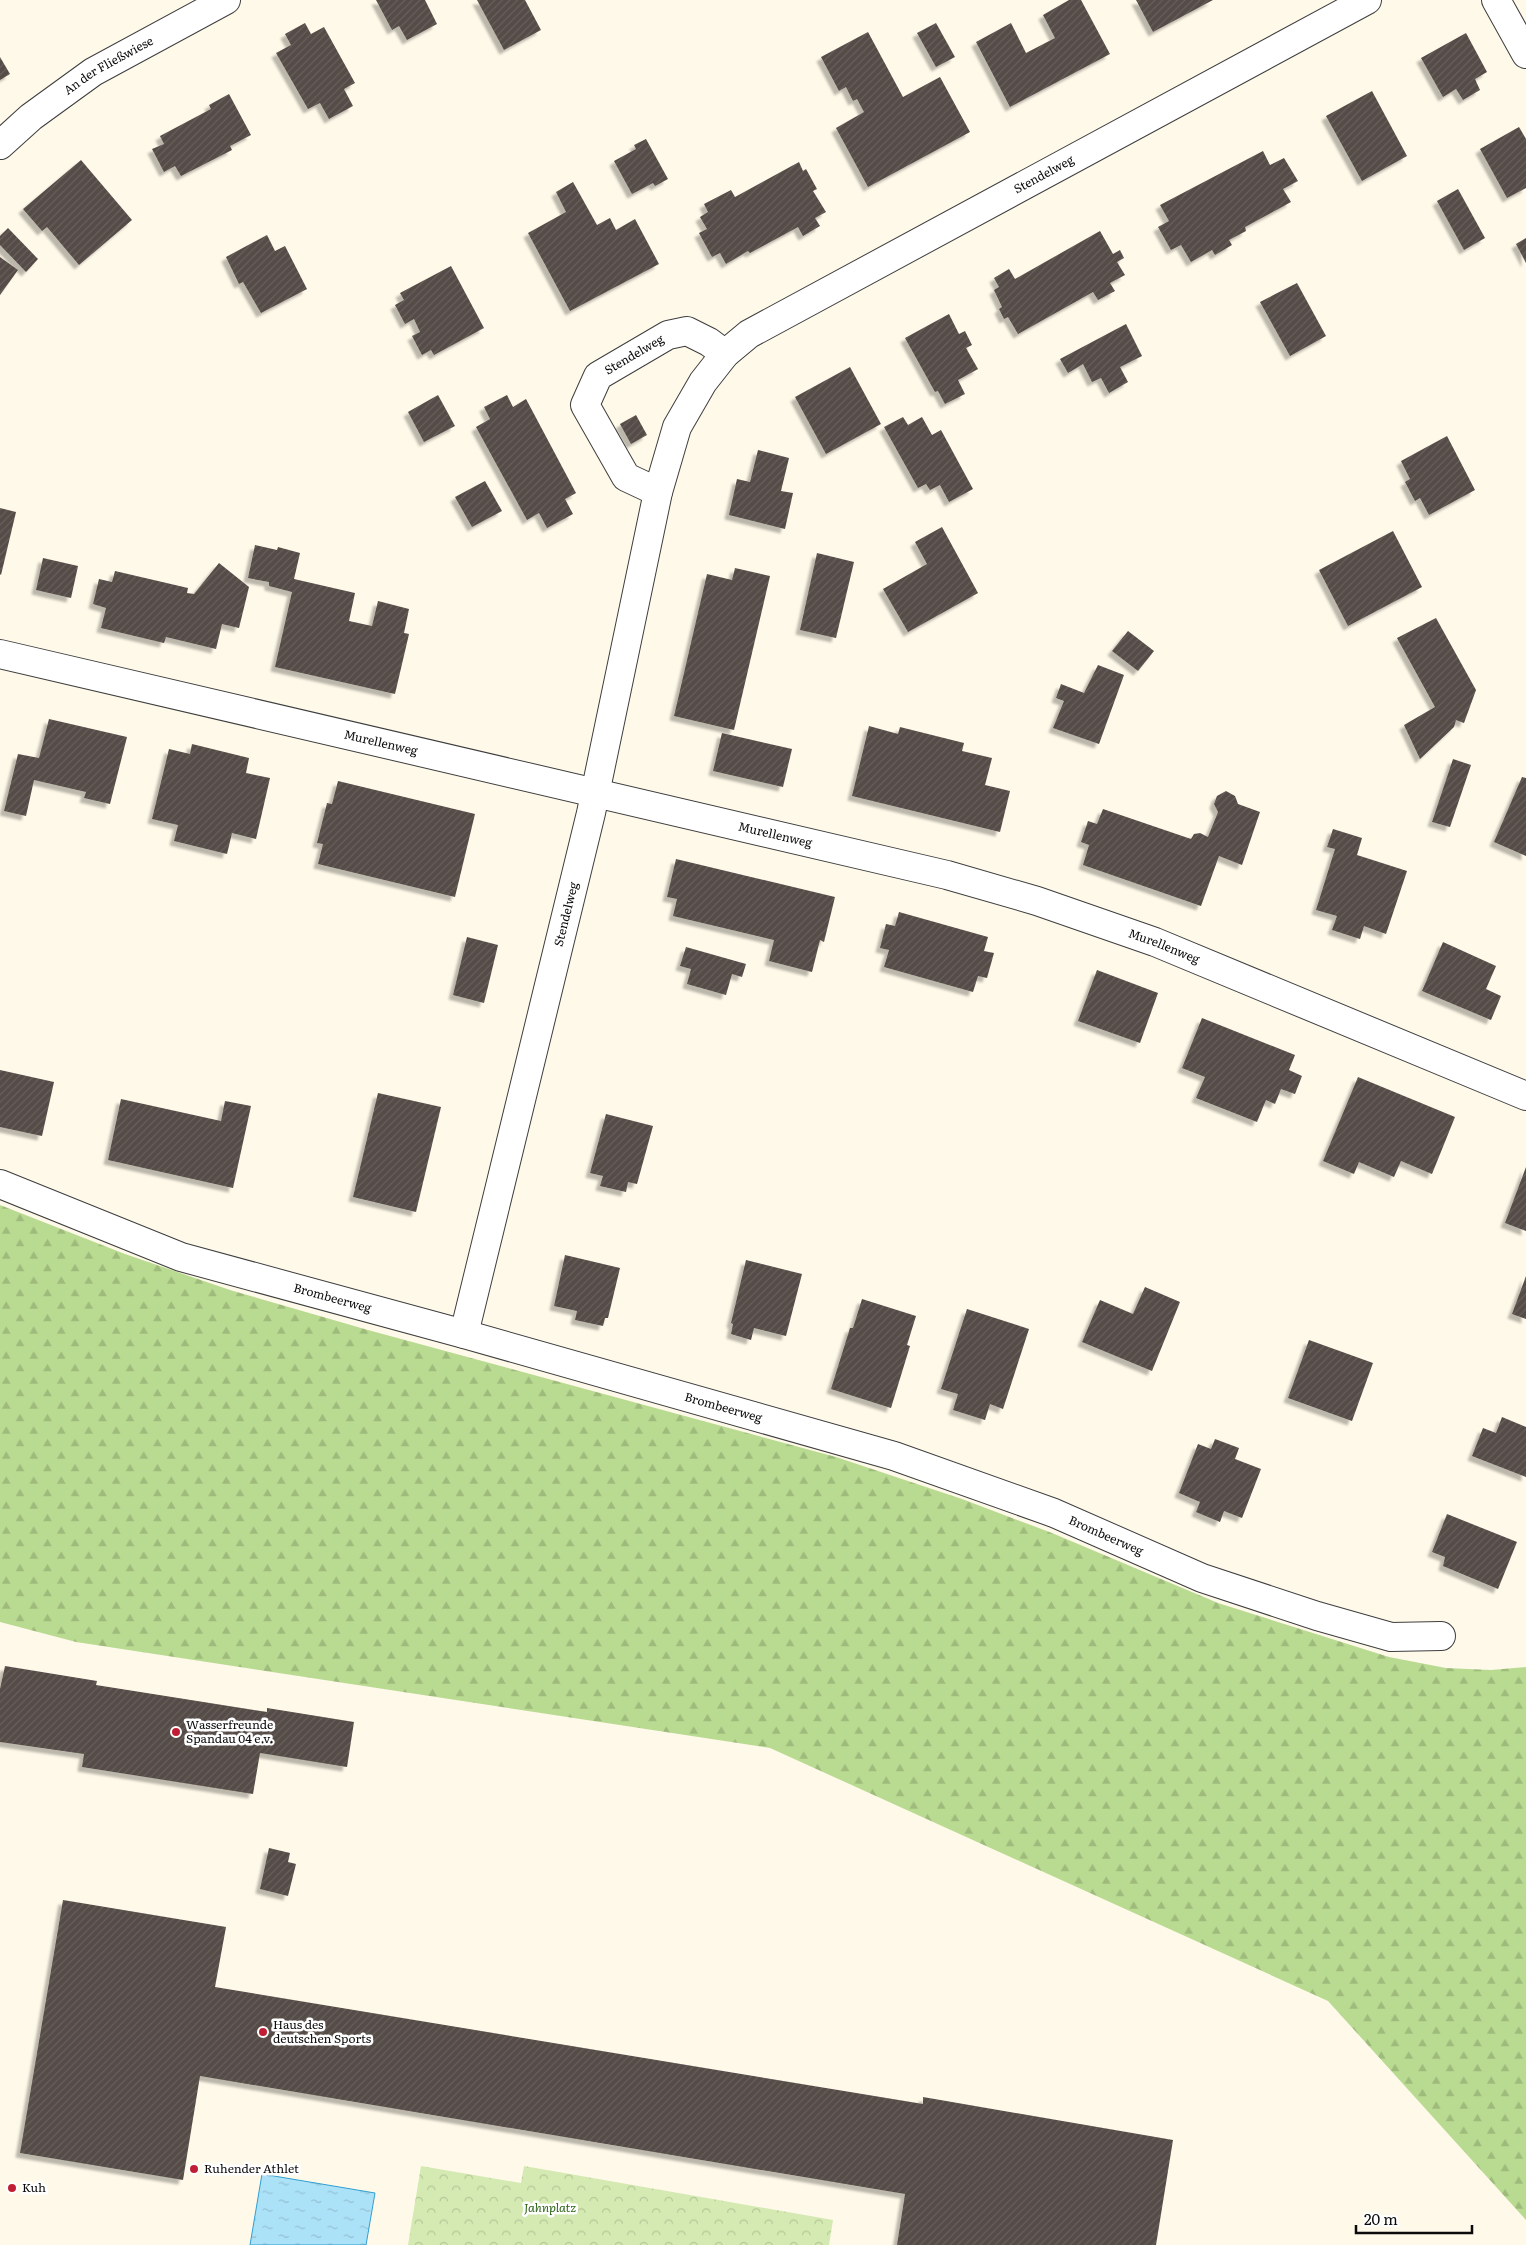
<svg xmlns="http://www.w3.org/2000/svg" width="1526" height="2245" viewBox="0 0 1526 2245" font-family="Literata,serif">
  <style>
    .forest { fill: url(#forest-firs) }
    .park { fill: url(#park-crowns) }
    .water { fill: url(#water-ripples); stroke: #309fd2 }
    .building { fill: url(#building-hatch); filter: url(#shadow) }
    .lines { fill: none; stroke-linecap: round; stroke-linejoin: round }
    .minor-casing { stroke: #3e3e3e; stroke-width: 30 }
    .minor { stroke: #fff; stroke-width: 28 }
    .poi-dot { fill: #c01e34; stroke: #fff; stroke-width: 2 }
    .labels { text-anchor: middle; stroke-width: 5; stroke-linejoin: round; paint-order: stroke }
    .street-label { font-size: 12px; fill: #0b0b0b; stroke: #fff }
    .poi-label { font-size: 12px; fill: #0b0b0b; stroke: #fff; text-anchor: start }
    .park-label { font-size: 12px; font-style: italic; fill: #2f641a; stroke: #fff }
  </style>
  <defs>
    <pattern id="forest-firs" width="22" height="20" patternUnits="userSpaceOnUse" patternTransform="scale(1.25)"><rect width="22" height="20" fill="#b9db91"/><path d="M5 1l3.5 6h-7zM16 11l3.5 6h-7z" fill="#9ebb7c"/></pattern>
    <pattern id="park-crowns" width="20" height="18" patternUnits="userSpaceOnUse" patternTransform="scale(1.25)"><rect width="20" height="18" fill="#d4eab2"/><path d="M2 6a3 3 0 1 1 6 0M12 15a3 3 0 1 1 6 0" fill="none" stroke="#b5c798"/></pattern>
    <pattern id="water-ripples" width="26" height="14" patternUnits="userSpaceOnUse" patternTransform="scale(1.25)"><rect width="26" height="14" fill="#ace2f8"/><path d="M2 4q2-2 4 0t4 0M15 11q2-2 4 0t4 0" fill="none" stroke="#93c1d3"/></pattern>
    <pattern id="building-hatch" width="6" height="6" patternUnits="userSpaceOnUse" patternTransform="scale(1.25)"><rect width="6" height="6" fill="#544b47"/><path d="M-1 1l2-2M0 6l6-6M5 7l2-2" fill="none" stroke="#68605d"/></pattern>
    <filter id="shadow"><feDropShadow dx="-4.5" dy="4.5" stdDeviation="1" flood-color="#0004"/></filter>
  </defs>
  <rect width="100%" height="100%" fill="#fff9e9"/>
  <polygon class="forest" points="0,1205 125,1254 230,1290 368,1330 836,1457 962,1499 1052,1533 1218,1603 1389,1657 1446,1668 1491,1670 1526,1667 1526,2220 1328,2001 770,1748 76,1642 0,1622"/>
  <polygon class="park" points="421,2166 521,2183 524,2166 833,2220 829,2245 408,2245"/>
  <polygon class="water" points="262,2174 375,2193 366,2245 250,2245"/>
  <g class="building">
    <polygon points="376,0 425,0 437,24 407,40 399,26 392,30"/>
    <polygon points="477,0 525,0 541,30 504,50"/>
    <polygon points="1069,0 1081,0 1110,54 1010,107 976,42 1011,23 1026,53 1055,38 1043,15"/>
    <polygon points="1136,0 1213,0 1153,32"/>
    <polygon points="305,23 311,34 324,27 355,83 344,89 353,106 329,119 320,103 308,109 276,53 291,45 285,34"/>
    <polygon points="936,23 955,57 936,67 917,33"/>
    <polygon points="868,32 903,97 940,77 970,132 868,187 836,128 864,112 857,99 853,101 846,87 839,91 821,57"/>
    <polygon points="1466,33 1487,72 1475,79 1480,90 1463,100 1456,89 1443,97 1421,58"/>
    <polygon points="0,57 10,74 0,80"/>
    <polygon points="1372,91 1407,156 1362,181 1326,116"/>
    <polygon points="229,94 251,135 230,146 232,150 181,176 175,166 164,172 152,149 164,144 160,136 211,109 209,105"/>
    <polygon points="1519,127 1526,139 1526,188 1507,198 1480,149"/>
    <polygon points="646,139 668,179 655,186 653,183 632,194 614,161 636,149 634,145"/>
    <polygon points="1263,151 1270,165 1284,158 1298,181 1283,189 1291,202 1245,227 1246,231 1229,240 1232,245 1215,255 1212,250 1191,262 1181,245 1171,250 1158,227 1169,221 1160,205"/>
    <polygon points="81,160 132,220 79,265 47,227 42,231 23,209"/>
    <polygon points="799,162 803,171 806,169 817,189 813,191 826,212 815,218 820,226 803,236 798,227 750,253 748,251 726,264 720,253 712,257 699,233 707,229 700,217 708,212 704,204 731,190 735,197"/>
    <polygon points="573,182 597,225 610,218 616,230 635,219 659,264 570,311 528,233 566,212 556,192"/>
    <polygon points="1458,189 1485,238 1464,250 1437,201"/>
    <polygon points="8,228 38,259 26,272 0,245 0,236"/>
    <polygon points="1100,231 1113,254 1120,250 1124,258 1117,262 1125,275 1110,283 1115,291 1098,300 1093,292 1018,334 1008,317 1004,319 999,309 1002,307 994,290 999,287 994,278 1009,269 1015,279"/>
    <polygon points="267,235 275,251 285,246 307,289 261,313 243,282 239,284 226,257"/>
    <polygon points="1526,238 1526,263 1516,244"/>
    <polygon points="0,257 18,270 0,295"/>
    <polygon points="451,266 484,328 434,355 431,350 422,355 412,336 420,332 414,319 405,324 395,305 404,300 400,293"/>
    <polygon points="1297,283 1326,336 1290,356 1260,302"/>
    <polygon points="949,314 959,334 965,331 972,345 966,348 978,369 958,380 965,394 945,404 938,391 935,392 905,338"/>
    <polygon points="1126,324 1142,356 1120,367 1128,382 1109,393 1101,378 1092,382 1083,364 1068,373 1060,359"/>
    <polygon points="850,367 881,424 826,454 795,397"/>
    <polygon points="438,395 455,426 424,442 408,412"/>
    <polygon points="507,395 513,407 526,399 576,493 565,499 573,514 547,528 539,513 527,520 476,427 490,419 484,407"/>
    <polygon points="636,415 647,435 631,444 620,424"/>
    <polygon points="903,417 908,425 922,417 932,435 941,430 973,489 949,502 940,485 930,490 926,484 918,488 884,427"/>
    <polygon points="1447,436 1475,490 1429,515 1420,498 1415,501 1405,482 1410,479 1401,461"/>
    <polygon points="758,450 789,458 781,491 793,493 785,529 729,515 737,479 750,482"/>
    <polygon points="485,481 502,511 472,527 455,497"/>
    <polygon points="0,508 16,512 1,575 0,574"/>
    <polygon points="942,527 978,593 908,632 883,589 927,564 915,542"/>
    <polygon points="1393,531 1422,587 1348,626 1319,570"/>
    <polygon points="255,545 277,550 278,547 300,553 294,579 355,593 349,621 372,626 378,601 409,609 404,633 409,634 395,694 275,667 292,592 269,586 269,582 248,578"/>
    <polygon points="817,553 854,562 836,638 800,630"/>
    <polygon points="43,558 78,566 71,598 36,590"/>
    <polygon points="219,563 249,587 239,628 222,624 216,649 166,637 164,643 101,628 106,608 93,604 99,579 112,582 115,571 188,588 187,593 194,594"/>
    <polygon points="735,568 770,576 734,730 674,716 707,574 732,580"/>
    <polygon points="1436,618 1476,690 1464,723 1456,720 1454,727 1420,759 1404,725 1435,707 1397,638"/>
    <polygon points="1128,631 1154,651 1138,671 1112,651"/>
    <polygon points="1098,665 1124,675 1099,744 1053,728 1064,701 1056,698 1061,684 1084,693"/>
    <polygon points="49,719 127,737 110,804 84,798 86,792 34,780 26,816 4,811 18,754 39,758"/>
    <polygon points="869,726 898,734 900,727 964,743 962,751 992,758 985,785 1010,791 1000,832 852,796"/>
    <polygon points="722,733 792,749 783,787 713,771"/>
    <polygon points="192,744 249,758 246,773 270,778 256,839 232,833 227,854 174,841 178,825 152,819 169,749 190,754"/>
    <polygon points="1453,759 1471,765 1450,827 1432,822"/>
    <polygon points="1522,777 1526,778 1526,856 1494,842"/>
    <polygon points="338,781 475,814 455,897 318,864 323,844 317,843 327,803 332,804"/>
    <polygon points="1226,791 1235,796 1238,804 1260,812 1242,865 1219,856 1201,906 1083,865 1089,845 1081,842 1088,821 1097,824 1103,809 1191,839 1194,834 1200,833 1208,837 1218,812 1214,804 1217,796"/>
    <polygon points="1333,829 1362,838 1357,855 1407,871 1386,934 1364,926 1360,939 1332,930 1337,916 1316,910 1335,849 1327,847"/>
    <polygon points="676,859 835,897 824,942 820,940 812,972 769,961 774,940 673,916 677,899 667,897"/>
    <polygon points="899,912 988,937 984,951 994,953 987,978 978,976 973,992 884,967 889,950 880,948 886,924 895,926"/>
    <polygon points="467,937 498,945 484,1003 453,995"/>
    <polygon points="1443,942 1496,966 1486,989 1501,996 1491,1020 1422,991"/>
    <polygon points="686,947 746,964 742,977 732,974 726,995 687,984 691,969 680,966"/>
    <polygon points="1097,970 1158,993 1140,1043 1078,1021"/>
    <polygon points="1202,1018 1295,1055 1289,1070 1302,1076 1295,1094 1281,1089 1275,1104 1266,1100 1257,1122 1196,1098 1205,1077 1182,1068"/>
    <polygon points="0,1070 54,1082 42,1136 0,1127"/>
    <polygon points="1358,1077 1455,1117 1432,1174 1401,1161 1394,1177 1359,1162 1354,1174 1323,1161"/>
    <polygon points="378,1093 441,1107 416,1212 353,1197"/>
    <polygon points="121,1099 221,1121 225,1101 251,1106 233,1188 108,1160"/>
    <polygon points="606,1114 653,1126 637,1184 628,1182 626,1192 600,1186 603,1176 590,1173"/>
    <polygon points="1526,1167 1526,1231 1505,1223"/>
    <polygon points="565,1255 620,1268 608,1318 605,1318 603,1326 575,1320 577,1311 554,1306"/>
    <polygon points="746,1260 802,1274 786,1336 754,1328 751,1340 731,1334 733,1324 731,1323"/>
    <polygon points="1526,1276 1526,1319 1512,1314"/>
    <polygon points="1145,1287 1180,1302 1152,1371 1082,1342 1100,1300 1133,1314"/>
    <polygon points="862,1299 916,1316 907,1345 910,1346 891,1408 831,1389 850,1328 853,1328"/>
    <polygon points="967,1309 1029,1329 1003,1409 990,1404 985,1420 953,1410 958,1394 941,1389"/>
    <polygon points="1309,1340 1373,1363 1352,1421 1288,1398"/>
    <polygon points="1502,1417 1526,1427 1526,1477 1472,1456 1483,1428 1496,1433"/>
    <polygon points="1215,1439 1239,1448 1235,1459 1261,1469 1242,1518 1224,1511 1220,1522 1196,1512 1200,1502 1179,1493 1198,1444 1211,1449"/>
    <polygon points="1447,1514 1517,1542 1498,1589 1443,1566 1445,1557 1432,1552"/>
    <polygon points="5,1666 97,1681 96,1685 267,1712 267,1708 354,1722 347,1767 260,1753 253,1794 82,1767 84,1754 0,1742 0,1689"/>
    <polygon points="269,1848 290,1853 288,1862 296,1864 288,1896 260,1889"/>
    <polygon points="63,1900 226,1927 215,1987 923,2104 923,2097 1173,2140 1156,2245 897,2245 905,2194 200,2076 183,2180 20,2153"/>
  </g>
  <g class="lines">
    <g class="minor-casing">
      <g id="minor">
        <polyline points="1496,0 1526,54"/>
        <path id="s1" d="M0 145 31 117 93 72 226 0"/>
        <path id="s2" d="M658 492 626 477 585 405 598 376 668 335 687 331 709 342 725 354"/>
        <path id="s3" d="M0 654 947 875 1037 901 1155 942 1526 1096"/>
        <path id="s4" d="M0 1184 181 1257 464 1334 894 1456 1054 1513 1202 1578 1317 1616 1391 1637 1441 1636"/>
        <path id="s5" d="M464 1334 591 813 658 492 677 427 703 382 725 354 749 334 1367 0"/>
      </g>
    </g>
    <use href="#minor" class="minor"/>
  </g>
  <g class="poi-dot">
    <circle cx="176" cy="1732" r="5"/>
    <circle cx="263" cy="2032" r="5"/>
    <circle cx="194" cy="2169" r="5"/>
    <circle cx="12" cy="2188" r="5"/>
  </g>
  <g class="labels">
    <g class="street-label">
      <text dy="4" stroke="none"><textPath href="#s1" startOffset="135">An der Fließwiese</textPath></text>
      <text dy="4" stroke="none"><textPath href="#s5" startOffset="1386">Stendelweg</textPath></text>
      <text dy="4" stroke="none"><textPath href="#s2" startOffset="192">Stendelweg</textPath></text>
      <text dy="4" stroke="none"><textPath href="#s3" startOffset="391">Murellenweg</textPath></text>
      <text dy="4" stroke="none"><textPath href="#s3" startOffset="796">Murellenweg</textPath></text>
      <text dy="4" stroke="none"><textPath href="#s5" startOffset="432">Stendelweg</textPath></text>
      <text dy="4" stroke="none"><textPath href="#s3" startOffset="1201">Murellenweg</textPath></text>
      <text dy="4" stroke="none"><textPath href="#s4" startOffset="352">Brombeerweg</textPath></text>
      <text dy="4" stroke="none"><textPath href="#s4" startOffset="758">Brombeerweg</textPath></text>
      <text dy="4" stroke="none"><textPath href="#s4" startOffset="1162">Brombeerweg</textPath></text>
    </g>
    <g class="poi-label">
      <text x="186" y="1729">Wasserfreunde<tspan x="186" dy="14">Spandau 04 e.v.</tspan></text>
      <text x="273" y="2029">Haus des<tspan x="273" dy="14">deutschen Sports</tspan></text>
      <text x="204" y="2173">Ruhender Athlet</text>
      <text x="22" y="2192">Kuh</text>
    </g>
    <g class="park-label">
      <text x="550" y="2212">Jahnplatz</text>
    </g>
  </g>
  <path d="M1356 2225v8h116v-8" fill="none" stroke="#0b0b0b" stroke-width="2.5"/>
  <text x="1364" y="2225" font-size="15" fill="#0b0b0b" stroke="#ffffff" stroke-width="4" paint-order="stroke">20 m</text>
</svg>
